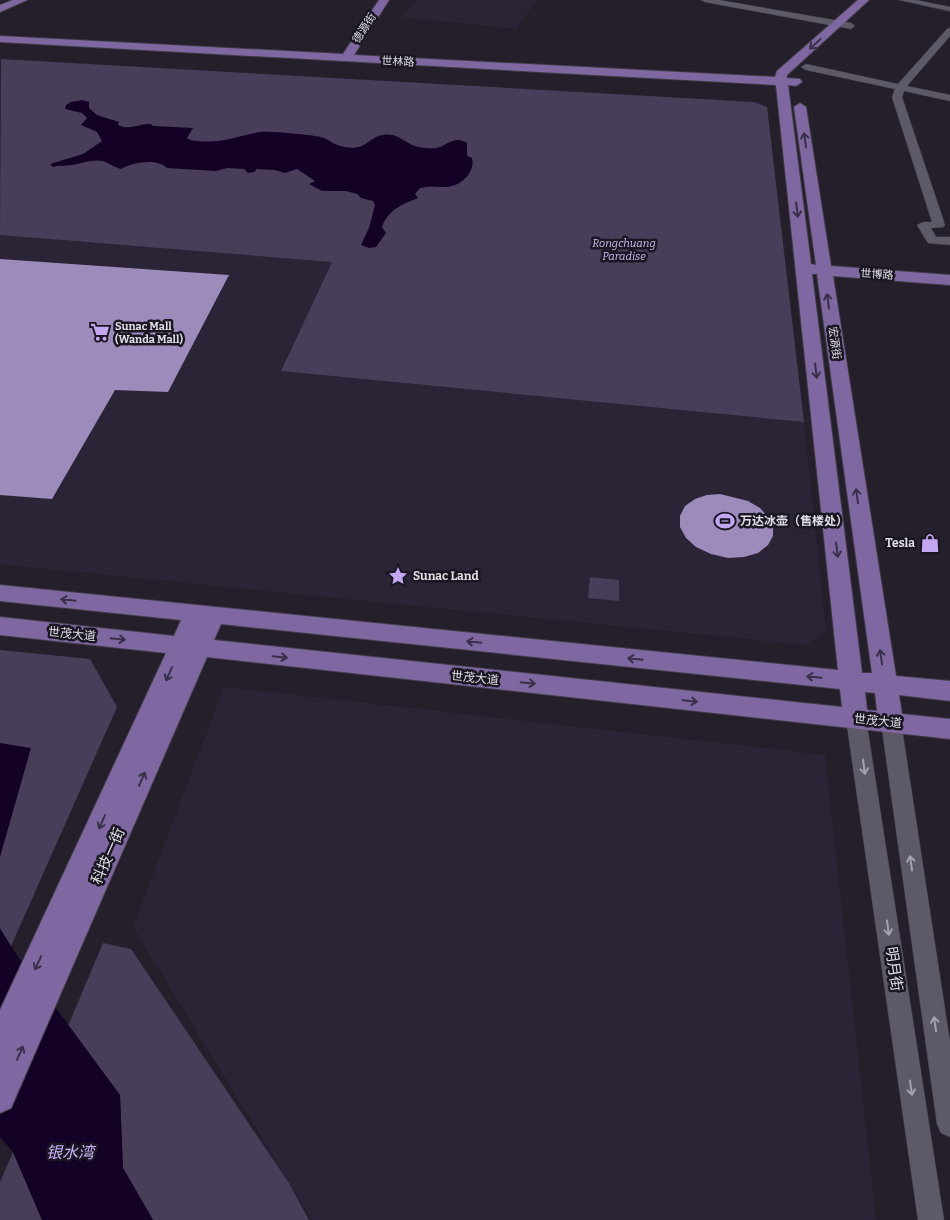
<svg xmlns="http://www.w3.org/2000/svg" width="950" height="1220" viewBox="0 0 950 1220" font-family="Bitter,'Noto Sans SC',serif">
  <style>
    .built { fill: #2b2436 }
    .green { fill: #483e5a }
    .water { fill: #130226 }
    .building { fill: #9d8bbc }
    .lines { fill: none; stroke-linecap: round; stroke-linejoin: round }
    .minor-casing { stroke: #403c46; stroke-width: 1 }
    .major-casing { stroke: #403c46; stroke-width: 2 }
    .minor { fill: #5d5967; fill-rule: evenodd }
    .major { fill: #7f68a2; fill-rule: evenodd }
    .oneway { stroke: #382f48 }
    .oneway2 { stroke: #a5a2ad }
    .labels { text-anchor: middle; stroke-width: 5; stroke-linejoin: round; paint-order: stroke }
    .far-street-label { font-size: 11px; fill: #e0dee6; stroke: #1a1622 }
    .far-park-label { font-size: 11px; font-style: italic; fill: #d0bbf5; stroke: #1a1622 }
    .far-poi-label { font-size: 11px; font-weight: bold; fill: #e0dee6; stroke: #1a1622; text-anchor: start }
    .poi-label { font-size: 12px; font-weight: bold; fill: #e0dee6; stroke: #1a1622; text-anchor: start }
    .street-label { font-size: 12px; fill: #e0dee6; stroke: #1a1622 }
    .near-street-label { font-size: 15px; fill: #e0dee6; stroke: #1a1622 }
    .near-water-label { font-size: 16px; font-style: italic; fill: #cfb4fc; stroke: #1a1622 }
  </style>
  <rect width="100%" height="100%" fill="#241f2b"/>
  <g class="built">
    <polygon points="417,0 537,0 516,29 401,17"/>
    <polygon points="0,235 332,262 281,371 804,422 826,631 805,645 0,564"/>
    <polygon points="224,687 825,755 876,1220 312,1220 133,927"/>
  </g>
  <g class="green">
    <polygon points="1,59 754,102 767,107 804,422 281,371 332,262 0,235"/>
    <polygon points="590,577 619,580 619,601 588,598"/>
    <polygon points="0,650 90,659 117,707 0,971"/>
    <polygon points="103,943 131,949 289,1183 309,1220 153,1220 123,1168 120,1095 68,1026"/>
    <polygon points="13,1152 42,1220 0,1220 0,1182"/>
  </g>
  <g class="water">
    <path d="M82 100 89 102V108L97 115 119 122 118 125C130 131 139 123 151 124L153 126 193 128 187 138 190 140C221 145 232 137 260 132 271 131 310 135 321 137 329 139 335 146 345 147 367 151 368 137 383 135 401 132 405 147 425 148 429 148 435 149 440 147 449 143 456 136 467 143V156L472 158C476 173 459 188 444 187 435 187 429 186 420 188L415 194 418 198C402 204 388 210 382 227L386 233 376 247 369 248 361 245 369 228 375 205 373 201 361 198 357 194 346 191H322L309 184 315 181 297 169 285 173 275 170 256 169 255 172 248 173 244 169 227 168 216 171 167 168C157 158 133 162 121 169 115 168 109 163 103 161 92 159 83 163 72 165 66 166 59 165 53 167L50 164 83 154 102 141 97 132 81 125 87 118 82 113 65 109 66 105 71 102Z"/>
    <polygon points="0,743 31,748 0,857"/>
    <polygon points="0,928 14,951 120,1095 123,1168 153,1220 42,1220 13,1152 0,1137"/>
  </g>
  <g class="building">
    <polygon points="0,259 229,275 168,392 115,390 52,499 0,495"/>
    <polygon points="720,494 748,501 760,508 768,517 773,526 773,536 768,545 758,553 744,557 728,558 711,554 696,547 686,538 680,527 680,516 685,506 695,499 707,495"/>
  </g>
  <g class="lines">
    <g class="minor-casing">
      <g id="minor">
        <polygon points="701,0 719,0 851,23 855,26 851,29 705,2"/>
        <polygon points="899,0 916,0 950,7 950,11"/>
        <polygon points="950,28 950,36 907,86 950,95 950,101 904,91 902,97 945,225 943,227 931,228 936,237 950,237 950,245 928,243 917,225 923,222 932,222 892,97 895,89 806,70 801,67 806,64 898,84 947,29"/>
        <polygon points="856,711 863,713 866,719 944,1220 918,1220 846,719 849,713"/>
        <polygon points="891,714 898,716 901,722 950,1042 950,1137 941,1133 937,1124 881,722 884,716"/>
      </g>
    </g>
    <g class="major-casing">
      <g id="major">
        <polygon points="13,0 27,0 0,12 0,5"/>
        <path d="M379 0H389L354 55 775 77 777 71 858 0H869L787 75V78L800 79 802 82 796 86 788 85 811 264 816 265 794 107 800 103 806 107 831 266 950 275V285L833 276 896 676 950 681V701L899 695 902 714 950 719V739L207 657 11 1108 0 1113V1010L166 653 0 635V617L174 636 181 620 0 601V585L838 670 776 85 0 42V36L343 54ZM812 274H817L872 673H862ZM221 624 840 689 842 707 214 640ZM865 692 875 693 877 711 867 710Z"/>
      </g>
    </g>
    <use href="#minor" class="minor"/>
    <use href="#major" class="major"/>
  </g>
  <defs><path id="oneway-shaft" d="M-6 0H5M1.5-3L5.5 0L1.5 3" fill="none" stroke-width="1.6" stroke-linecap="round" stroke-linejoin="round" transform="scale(1.25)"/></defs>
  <g class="oneway">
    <use href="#oneway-shaft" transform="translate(815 44) rotate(138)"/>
    <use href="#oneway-shaft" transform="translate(805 140) rotate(-98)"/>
    <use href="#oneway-shaft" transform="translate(797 210) rotate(83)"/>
    <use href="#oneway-shaft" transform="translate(828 301) rotate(-98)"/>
    <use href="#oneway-shaft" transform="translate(816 371) rotate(83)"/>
    <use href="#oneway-shaft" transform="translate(857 496) rotate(-98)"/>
    <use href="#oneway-shaft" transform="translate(837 550) rotate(83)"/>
    <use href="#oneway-shaft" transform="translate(68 600) rotate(-174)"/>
    <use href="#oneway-shaft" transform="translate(118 639) rotate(6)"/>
    <use href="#oneway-shaft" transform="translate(474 642) rotate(-174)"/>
    <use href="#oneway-shaft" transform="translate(280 657) rotate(6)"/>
    <use href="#oneway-shaft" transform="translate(881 657) rotate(-98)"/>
    <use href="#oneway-shaft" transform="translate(635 659) rotate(-174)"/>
    <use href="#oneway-shaft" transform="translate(169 674) rotate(114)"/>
    <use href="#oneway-shaft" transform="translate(814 677) rotate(-174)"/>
    <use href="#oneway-shaft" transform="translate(528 683) rotate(6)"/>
    <use href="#oneway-shaft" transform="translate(690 701) rotate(6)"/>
    <use href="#oneway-shaft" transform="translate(142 779) rotate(-66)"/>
    <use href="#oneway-shaft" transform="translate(102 822) rotate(114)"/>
    <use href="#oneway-shaft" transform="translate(38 963) rotate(115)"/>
    <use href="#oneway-shaft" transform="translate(20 1053) rotate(-66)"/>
  </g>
  <g class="oneway2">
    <use href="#oneway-shaft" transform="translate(864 767) rotate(82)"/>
    <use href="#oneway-shaft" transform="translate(911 863) rotate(-98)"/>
    <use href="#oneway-shaft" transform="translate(888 928) rotate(82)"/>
    <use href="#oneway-shaft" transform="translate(935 1024) rotate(-98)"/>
    <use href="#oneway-shaft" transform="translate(911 1088) rotate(82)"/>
  </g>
  <defs>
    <g id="supermarket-bare" transform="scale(1.5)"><path d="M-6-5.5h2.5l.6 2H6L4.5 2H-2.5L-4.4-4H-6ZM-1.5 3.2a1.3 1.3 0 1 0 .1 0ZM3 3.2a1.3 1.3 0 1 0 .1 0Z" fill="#c3a7f2" stroke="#1a1622" stroke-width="2.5" paint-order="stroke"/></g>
    <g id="stadium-bare" transform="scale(1.5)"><path d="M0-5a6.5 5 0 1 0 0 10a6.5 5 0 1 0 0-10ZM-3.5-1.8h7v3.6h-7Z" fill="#c3a7f2" stroke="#1a1622" stroke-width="2.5" paint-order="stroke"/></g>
    <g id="shop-bare" transform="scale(1.5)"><path d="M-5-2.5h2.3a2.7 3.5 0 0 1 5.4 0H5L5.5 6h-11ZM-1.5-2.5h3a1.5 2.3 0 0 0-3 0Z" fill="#c3a7f2" stroke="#1a1622" stroke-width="2.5" paint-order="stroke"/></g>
    <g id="sight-bare" transform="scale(1.5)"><path d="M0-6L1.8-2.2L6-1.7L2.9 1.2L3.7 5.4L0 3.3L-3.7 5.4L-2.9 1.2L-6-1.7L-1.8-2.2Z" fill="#c3a7f2" stroke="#1a1622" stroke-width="2.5" paint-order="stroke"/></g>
  </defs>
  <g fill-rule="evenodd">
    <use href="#supermarket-bare" x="100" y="332"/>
    <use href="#stadium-bare" x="725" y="521"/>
    <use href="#shop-bare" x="930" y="543"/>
    <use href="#sight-bare" x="398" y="576"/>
  </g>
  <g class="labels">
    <g class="far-street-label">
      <text transform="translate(364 28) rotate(-57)" y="4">德源街</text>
      <text transform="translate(398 61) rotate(3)" y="4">世林路</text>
      <text transform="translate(877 274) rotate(4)" y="4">世博路</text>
      <text transform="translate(835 343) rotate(82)" y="4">宏源街</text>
    </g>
    <g class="far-park-label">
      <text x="624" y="247">Rongchuang<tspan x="624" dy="13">Paradise</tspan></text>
    </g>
    <g class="far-poi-label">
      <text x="115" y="330">Sunac Mall<tspan x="115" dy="13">(Wanda Mall)</tspan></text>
    </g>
    <g class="poi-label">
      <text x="740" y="525">万达冰壶（售楼处）</text>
      <text x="915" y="547" text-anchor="end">Tesla</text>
      <text x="413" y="580">Sunac Land</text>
    </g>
    <g class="street-label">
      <text transform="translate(72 634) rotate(6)" y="4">世茂大道</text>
      <text transform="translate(475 678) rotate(6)" y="4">世茂大道</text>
      <text transform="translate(878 721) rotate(6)" y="4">世茂大道</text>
    </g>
    <g class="near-street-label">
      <text transform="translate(108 856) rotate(-66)" y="5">科技一街</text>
      <text transform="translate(894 969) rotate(82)" y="5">明月街</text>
    </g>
    <g class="near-water-label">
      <text x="70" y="1158">银水湾</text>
    </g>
  </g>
</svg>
